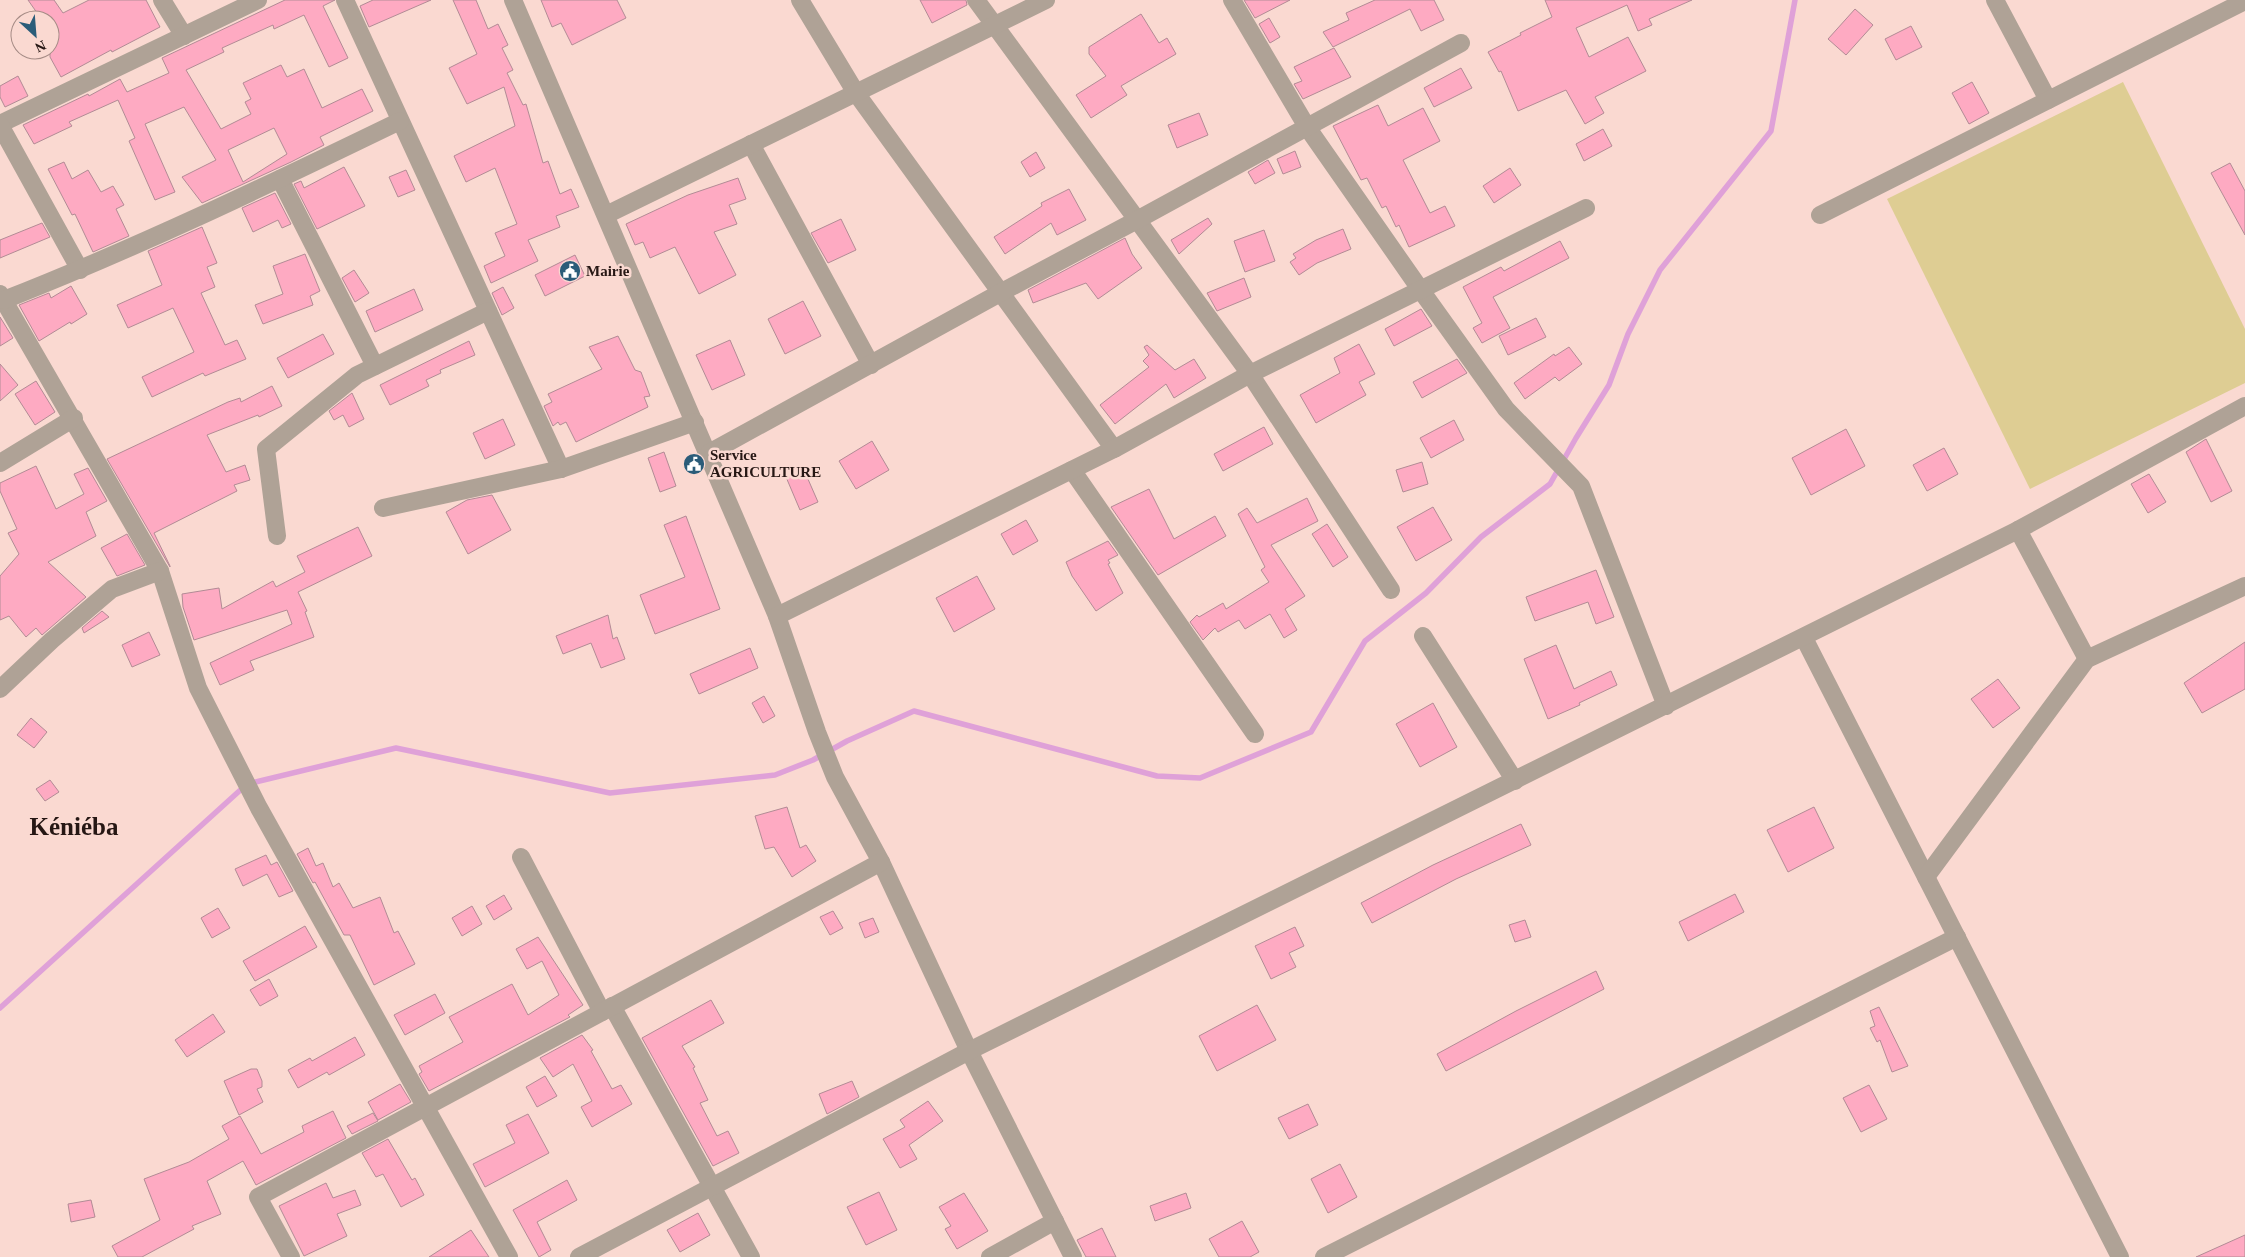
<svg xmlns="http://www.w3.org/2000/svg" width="2245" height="1257" viewBox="0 0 2245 1257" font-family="'Times New Roman',serif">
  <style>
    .green { fill: #decd93 }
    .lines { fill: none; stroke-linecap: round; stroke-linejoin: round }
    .stream { stroke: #dfa1d8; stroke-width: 5.5 }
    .building { fill: #feaac2; stroke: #b28b95; fill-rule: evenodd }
    .street { stroke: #afa296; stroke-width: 18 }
    .labels { text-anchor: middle; stroke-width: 5; stroke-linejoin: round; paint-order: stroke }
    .poi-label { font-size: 15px; font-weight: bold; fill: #261714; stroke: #fad9d1; text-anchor: start }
    .town-label { font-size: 25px; font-weight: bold; fill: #261714; stroke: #fad9d1 }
  </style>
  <rect width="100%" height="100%" fill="#fad9d1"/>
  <polygon class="green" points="2123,82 2245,329 2245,383 2030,489 1887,199"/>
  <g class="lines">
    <polyline class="stream" points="0,1008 247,784 396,748 610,793 775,775 813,760 847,741 914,711 1157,776 1200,778 1311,732 1365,641 1426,593 1481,537 1550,484 1576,438 1609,385 1628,334 1660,270 1771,131 1795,0"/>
  </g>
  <g class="building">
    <polygon points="28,0 54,0 63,13 89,0 146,0 160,27 112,52 111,50 61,77 50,57 50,20 42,20"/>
    <path d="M285 0H335L323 6 348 58 329 67 304 15 274 29 273 25 222 48 224 52 186 70 221 129 251 114 245 102 251 99 243 83 281 65 287 77 304 69 322 108 362 89 373 111 320 137 324 145 291 162 202 203 182 177 216 160 184 107 145 124 175 192 155 200 129 141 135 138 118 100 69 122 72 126 34 144 23 125 88 94 89 96 120 79 127 92 169 73 162 58ZM274 128 287 154 243 182 228 150Z"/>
    <polygon points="373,0 431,0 369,27 360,6"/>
    <polygon points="453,0 476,0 488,29 498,24 508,45 502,48 513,70 507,73 523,105 526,104 543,163 548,161 560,194 571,189 579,207 556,216 560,227 528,240 538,261 491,283 484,266 505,256 495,233 517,224 495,168 466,182 454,156 515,126 504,87 467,104 449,68 477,54"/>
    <polygon points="541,0 617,0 626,18 572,45 561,23 552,27"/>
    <polygon points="920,0 966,0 967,5 932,23"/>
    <polygon points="1244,0 1290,0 1255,18"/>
    <polygon points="1375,0 1434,0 1444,20 1421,31 1410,9 1333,47 1323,32 1349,20 1346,13"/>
    <polygon points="1545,0 1692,0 1649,19 1652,25 1638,31 1627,5 1576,28 1589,57 1628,37 1646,71 1595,97 1604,113 1585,124 1566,90 1518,111 1501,71 1499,72 1488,52 1521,35 1520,33 1552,17"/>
    <polygon points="1855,9 1873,25 1846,55 1828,39"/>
    <polygon points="1141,14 1159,43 1167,38 1176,54 1121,86 1127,95 1091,118 1076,95 1106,76 1089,54 1089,47"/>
    <polygon points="1269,18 1280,37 1270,43 1259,24"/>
    <polygon points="1911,26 1922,47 1896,60 1885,39"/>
    <polygon points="1334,48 1351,77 1303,99 1294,84 1302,81 1294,67"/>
    <polygon points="1461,68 1472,88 1434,107 1424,88"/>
    <polygon points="18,76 28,96 5,107 0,97 0,86"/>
    <polygon points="1972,82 1989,113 1969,124 1952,93"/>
    <polygon points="1378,105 1388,126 1423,108 1440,141 1403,160 1430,213 1445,206 1455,226 1409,247 1399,225 1396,227 1386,206 1382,208 1367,178 1361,180 1333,126"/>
    <polygon points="1199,113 1208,135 1177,148 1168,125"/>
    <polygon points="1603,129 1612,146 1584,161 1576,144"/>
    <polygon points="1295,151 1301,167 1283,174 1277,159"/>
    <polygon points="1036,152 1045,168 1030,177 1021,162"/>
    <polygon points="1268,160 1275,173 1255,184 1248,172"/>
    <polygon points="64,162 72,179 88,170 101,192 113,186 124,205 116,209 129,236 93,252 75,214 72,215 48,169"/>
    <polygon points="2230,163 2245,191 2245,235 2211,173"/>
    <polygon points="344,167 365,206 317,229 294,184 301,181 304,188"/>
    <polygon points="1510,168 1521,185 1494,203 1483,186"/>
    <polygon points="406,170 415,190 398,197 389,177"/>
    <polygon points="738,178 746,199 729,205 737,224 714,232 736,275 699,294 675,247 650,258 643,242 635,245 626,224 688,195"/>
    <polygon points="1069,189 1086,220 1057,235 1051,223 1005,254 994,237 1042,206 1041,203"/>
    <polygon points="275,193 291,224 282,228 278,220 253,232 242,208"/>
    <polygon points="1208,218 1212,224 1179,254 1171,240"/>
    <polygon points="841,219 856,250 828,263 811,233"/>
    <polygon points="42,223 50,237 0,258 0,240"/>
    <polygon points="202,227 217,263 207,267 215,287 201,293 225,345 237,340 246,359 205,376 203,373 152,397 142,377 194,352 173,308 128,328 117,305 162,285 148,251"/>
    <polygon points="1343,229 1351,249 1317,263 1299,275 1290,262 1296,258 1293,254 1316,240"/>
    <polygon points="1264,230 1275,261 1245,272 1234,241"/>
    <polygon points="1125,238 1132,254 1142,268 1098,299 1086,283 1033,303 1028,290"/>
    <polygon points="1560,241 1569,258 1493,297 1510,328 1482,343 1473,328 1482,323 1463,287 1501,267 1504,271"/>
    <polygon points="305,254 320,291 310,296 313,305 263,324 255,305 283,294 273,266"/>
    <polygon points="575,255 585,276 545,296 535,275"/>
    <polygon points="354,270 369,293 355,302 342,278"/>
    <polygon points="1244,278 1251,297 1217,311 1207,293"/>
    <polygon points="71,286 87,314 71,324 70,322 39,341 19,305 49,293 51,298"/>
    <polygon points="503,287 514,308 502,315 492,293"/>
    <polygon points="414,289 423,310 375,332 366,311"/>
    <polygon points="803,301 821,336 785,354 768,319"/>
    <polygon points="1421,309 1432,326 1394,346 1385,329"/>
    <polygon points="0,317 13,338 0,346"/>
    <polygon points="1536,318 1546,337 1508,355 1499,336"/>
    <polygon points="323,334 334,354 288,378 277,358"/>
    <polygon points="618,336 635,370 641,372 650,396 644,397 648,407 576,442 566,422 560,425 558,422 553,426 544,406 552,402 548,394 602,369 589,347"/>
    <polygon points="730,340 745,375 712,390 696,355"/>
    <polygon points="469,341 475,355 440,370 441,373 426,380 429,386 390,405 380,385"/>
    <polygon points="1359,344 1375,374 1359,382 1366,395 1316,423 1300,395 1340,373 1334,358"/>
    <polygon points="1147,345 1175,370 1194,359 1206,378 1174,398 1166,384 1115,424 1100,405 1149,367 1143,361 1149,355 1144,347"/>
    <polygon points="1569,347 1582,364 1559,381 1555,377 1525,399 1514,383 1554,354 1555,356"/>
    <polygon points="1457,359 1467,373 1422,398 1413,382"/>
    <polygon points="0,364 18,385 0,401"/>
    <polygon points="36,381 55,412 35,425 15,394"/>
    <polygon points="272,386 282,406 259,417 258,415 207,435 226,472 245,465 250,480 234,485 237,491 154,533 170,566 170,567 107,459 228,402 240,398 241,402"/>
    <polygon points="352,393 364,419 349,427 343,415 334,420 329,411"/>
    <polygon points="503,419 515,445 485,459 473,433"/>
    <polygon points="1454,420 1464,440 1431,458 1420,438"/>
    <polygon points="1264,427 1273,444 1223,471 1214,454"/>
    <polygon points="1846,429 1865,466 1811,495 1792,458"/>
    <polygon points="2206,439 2232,491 2211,502 2186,452"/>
    <polygon points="872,441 889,470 856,489 839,461"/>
    <polygon points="1944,448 1958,474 1927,491 1913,465"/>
    <polygon points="664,452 676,486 660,492 648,458"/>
    <polygon points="1422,462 1428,484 1403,492 1396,470"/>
    <polygon points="36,466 56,509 84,494 74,474 88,468 107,501 86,512 96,536 48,562 86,597 42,635 36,628 26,637 9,616 0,620 0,576 19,554 8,533 17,529 0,491 0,483"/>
    <polygon points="804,470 818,502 800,510 786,477"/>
    <polygon points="2149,474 2166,502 2148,513 2131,484"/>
    <polygon points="1149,489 1174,539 1215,516 1226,536 1158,575 1111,507"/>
    <polygon points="492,495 511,530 468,554 446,512 467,500"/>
    <polygon points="1307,498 1318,521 1271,545 1305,596 1285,609 1297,630 1284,638 1270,614 1245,629 1239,620 1218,632 1215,628 1203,640 1190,622 1197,615 1199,617 1223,603 1226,609 1269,582 1261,570 1265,567 1238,514 1247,508 1257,523"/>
    <polygon points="1433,507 1452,540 1416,561 1397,527"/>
    <polygon points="686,516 720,609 655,634 640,595 685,577 664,525"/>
    <polygon points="1026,520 1038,541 1013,555 1001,534"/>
    <polygon points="1327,524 1348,557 1333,567 1312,534"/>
    <polygon points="358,527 372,556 298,592 307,611 305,612 314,637 250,661 254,670 220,685 210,663 292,624 287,610 194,640 183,607 182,594 219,588 222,609 273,581 276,587 305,572 297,556"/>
    <polygon points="127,534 145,565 117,576 101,548"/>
    <polygon points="1108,541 1118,555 1108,560 1110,563 1108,564 1123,593 1096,611 1072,576 1066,562"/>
    <polygon points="1596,570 1614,617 1596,624 1588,602 1535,621 1526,597"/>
    <polygon points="977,576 995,609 954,632 936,598"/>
    <polygon points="102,611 109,617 84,633 82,628"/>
    <polygon points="608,615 613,639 617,637 625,659 601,668 591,643 563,654 556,636"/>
    <polygon points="149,632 160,655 132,667 122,645"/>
    <polygon points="2245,642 2245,689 2202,713 2184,683"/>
    <polygon points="1556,645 1574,689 1611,671 1617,685 1579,703 1580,705 1548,719 1524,659"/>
    <polygon points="750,648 758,668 699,694 690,674"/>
    <polygon points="1998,679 2020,708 1993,728 1971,699"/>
    <polygon points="764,696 775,716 763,723 752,703"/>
    <polygon points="1433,703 1457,747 1420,767 1396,724"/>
    <polygon points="31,718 47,732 34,748 17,735"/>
    <polygon points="50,780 59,792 45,801 36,789"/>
    <polygon points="787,807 800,848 806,845 816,861 792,877 774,847 765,849 755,816"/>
    <polygon points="1814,807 1834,848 1788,872 1767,830"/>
    <polygon points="1521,824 1531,845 1456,879 1372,923 1361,903 1433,865"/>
    <polygon points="308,848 316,866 323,863 333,887 339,883 353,908 380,897 394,933 398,931 415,964 374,985 350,935 344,935 315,882 313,883 297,854"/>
    <polygon points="266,855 271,865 277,862 293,891 279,897 267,874 243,886 235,869"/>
    <polygon points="1735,894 1744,912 1688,941 1679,922"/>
    <polygon points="504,895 512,909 494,920 486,906"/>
    <polygon points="472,906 482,924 462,936 452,918"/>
    <polygon points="218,908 230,928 212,938 201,918"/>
    <polygon points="833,911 843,928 830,935 820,917"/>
    <polygon points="873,918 879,932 865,938 859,923"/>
    <polygon points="1525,920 1531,937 1515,942 1509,925"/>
    <polygon points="305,926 317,947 255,981 243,961"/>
    <polygon points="1295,927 1304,946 1289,953 1296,967 1271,979 1255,946"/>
    <polygon points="538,937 583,1005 568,1015 570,1017 429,1091 419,1074 422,1072 419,1066 463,1042 449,1017 512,984 528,1015 559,995 542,961 527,969 516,949"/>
    <polygon points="1596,971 1604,989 1446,1071 1437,1054 1516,1011"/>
    <polygon points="269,979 278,996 260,1006 250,990"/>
    <polygon points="435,994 445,1013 405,1035 394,1015"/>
    <polygon points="711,1000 724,1023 682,1046 695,1067 693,1068 708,1100 700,1103 717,1136 728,1131 739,1153 713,1166 642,1038"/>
    <polygon points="1257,1005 1276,1040 1217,1071 1199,1036"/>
    <polygon points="1879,1007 1908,1066 1892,1072 1880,1040 1877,1042 1870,1028 1875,1026 1870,1011"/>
    <polygon points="213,1014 225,1032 187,1057 175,1040"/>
    <polygon points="582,1035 593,1050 591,1051 612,1089 621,1085 632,1104 592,1127 581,1107 592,1101 573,1064 553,1077 540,1058"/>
    <polygon points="355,1037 365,1055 329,1075 327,1072 298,1088 288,1070 310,1058 312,1061"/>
    <polygon points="251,1069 257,1069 262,1081 262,1087 257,1089 263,1102 239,1115 224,1081"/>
    <polygon points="545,1076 557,1096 537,1107 526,1087"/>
    <polygon points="852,1081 859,1097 827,1114 819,1094"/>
    <polygon points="400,1084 411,1102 378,1120 368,1102"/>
    <polygon points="1869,1085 1887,1119 1861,1132 1843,1098"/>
    <polygon points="928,1101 943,1121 909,1145 917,1159 900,1168 883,1139 905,1127 900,1120"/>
    <polygon points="1308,1104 1318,1125 1289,1139 1278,1118"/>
    <polygon points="333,1111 346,1138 256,1185 243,1161 207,1181 221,1214 192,1226 194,1229 142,1257 118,1257 112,1246 160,1220 144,1179 189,1162 229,1139 222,1126 240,1116 261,1154 304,1132 302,1126"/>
    <polygon points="373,1113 378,1121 352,1134 347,1126"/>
    <polygon points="528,1114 549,1153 485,1187 473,1164 515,1143 506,1125"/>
    <polygon points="388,1139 412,1180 415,1178 424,1195 401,1207 383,1174 376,1177 362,1153"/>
    <polygon points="1340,1164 1357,1197 1328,1213 1311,1179"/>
    <polygon points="567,1180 577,1200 537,1222 551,1250 539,1257 513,1210"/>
    <polygon points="326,1183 333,1198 355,1190 361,1205 337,1214 347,1236 304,1256 279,1206"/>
    <polygon points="879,1192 897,1230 866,1245 847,1207"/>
    <polygon points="964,1193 988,1231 957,1249 945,1229 951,1226 939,1207"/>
    <polygon points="1186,1193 1191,1208 1155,1221 1150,1206"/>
    <polygon points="91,1200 95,1217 71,1222 68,1204"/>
    <polygon points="698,1213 710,1235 680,1252 667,1230"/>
    <polygon points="1242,1221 1259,1252 1250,1257 1219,1257 1209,1239"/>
    <polygon points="1102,1228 1116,1257 1086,1257 1077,1240"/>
    <polygon points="471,1230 489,1257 429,1257"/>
    <polygon points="2245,1235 2245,1257 2196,1257"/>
  </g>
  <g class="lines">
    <g class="street">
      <polyline points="162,0 184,36"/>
      <polyline points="345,0 561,469"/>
      <polyline points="513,0 777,616 817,732 835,777 881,862 969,1051 1073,1257"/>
      <polyline points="800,0 856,93 1114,449"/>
      <polyline points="976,0 1250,374 1391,590"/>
      <polyline points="1232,0 1307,127 1420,289 1506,409 1581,486 1666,706"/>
      <polyline points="1995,0 2048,100"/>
      <polyline points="0,124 258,0"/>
      <polyline points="0,125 80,270"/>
      <polyline points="751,144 871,365"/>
      <polyline points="280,179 375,366"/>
      <polyline points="606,215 1046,0"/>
      <polyline points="1820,215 2245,1"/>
      <polyline points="0,294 160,571 198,688 259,808 509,1257"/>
      <path d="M4 300C139 247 270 184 400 121"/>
      <polyline points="709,453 1000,293 1137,220 1461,43"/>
      <polyline points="0,463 74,418"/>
      <polyline points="1072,470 1255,734"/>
      <polyline points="383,508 561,469 695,422"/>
      <polyline points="2018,530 2087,659"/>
      <polyline points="277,536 266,449 357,375 488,311"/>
      <polyline points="777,616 1114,449 1250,374 1586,208"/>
      <polyline points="1423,636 1515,781"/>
      <polyline points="1804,638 2120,1257"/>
      <polyline points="0,689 52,640 112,589 160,571"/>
      <polyline points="521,857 602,1012"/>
      <polyline points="1926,877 2087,659 2245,586"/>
      <polyline points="612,1006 751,1257"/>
      <polyline points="291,1257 258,1197 881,862"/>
      <polyline points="579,1257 969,1051 2018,530 2245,406"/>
      <polyline points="990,1257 1055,1221"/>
      <polyline points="1324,1257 1957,937"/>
    </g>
  </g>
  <defs>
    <g id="civic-disc" transform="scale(1.125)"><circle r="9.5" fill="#2b5c79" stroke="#fad9d1"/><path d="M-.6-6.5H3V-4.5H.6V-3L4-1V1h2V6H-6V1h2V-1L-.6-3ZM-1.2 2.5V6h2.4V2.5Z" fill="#fff"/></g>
  </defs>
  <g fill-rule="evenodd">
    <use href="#civic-disc" x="570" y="271"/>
    <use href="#civic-disc" x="694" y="464"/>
  </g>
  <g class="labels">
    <g class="poi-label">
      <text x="586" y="276">Mairie</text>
      <text x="710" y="460">Service<tspan x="710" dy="17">AGRICULTURE</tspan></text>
    </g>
    <g class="town-label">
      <text x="74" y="835">Kéniéba</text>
    </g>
  </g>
  <g transform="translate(35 35) rotate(154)"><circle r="24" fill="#fad9d1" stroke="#a58b85"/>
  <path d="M0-4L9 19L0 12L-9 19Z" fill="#2b5c79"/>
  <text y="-8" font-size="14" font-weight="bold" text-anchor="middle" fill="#261714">N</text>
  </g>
</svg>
